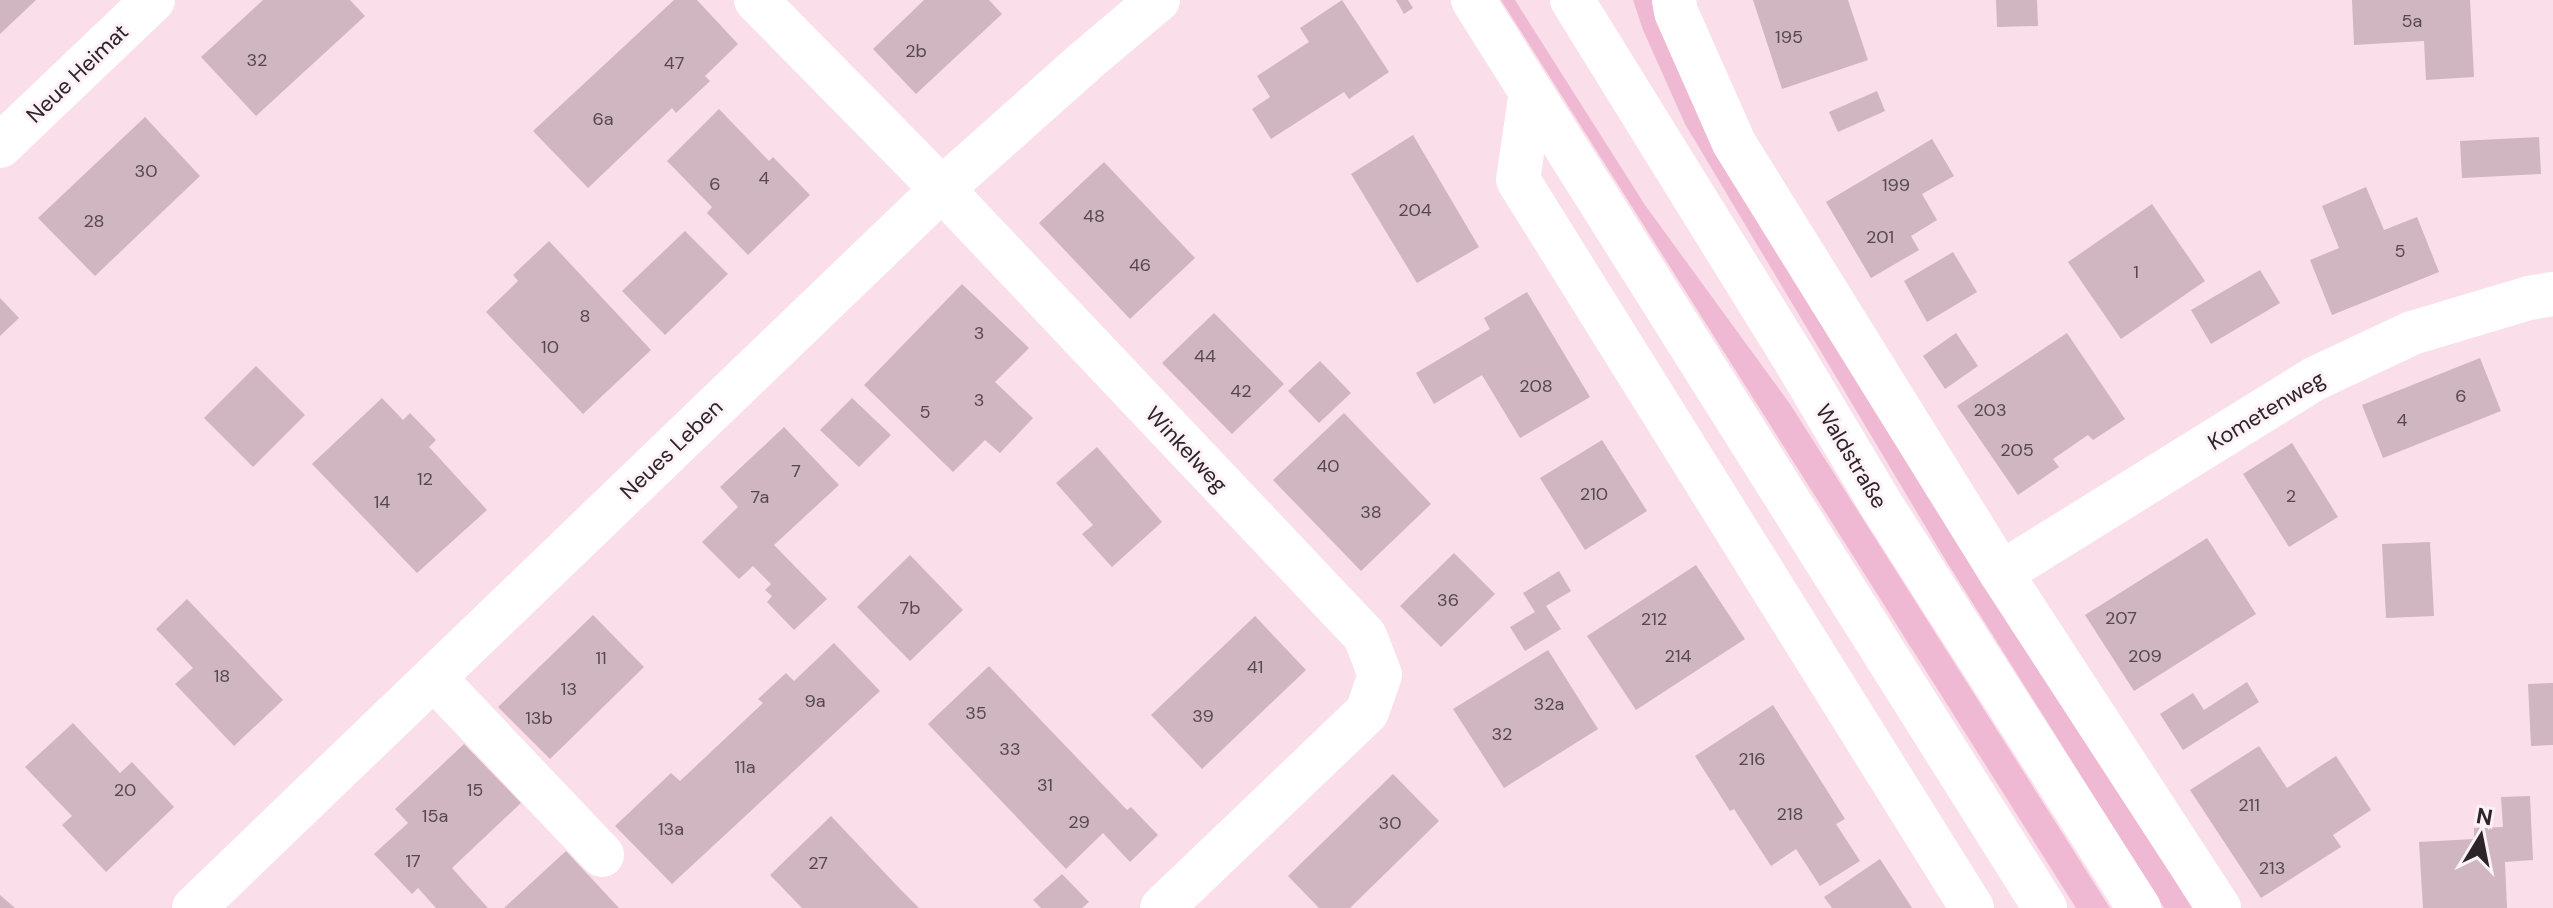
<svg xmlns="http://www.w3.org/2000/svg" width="2553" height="908" viewBox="0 0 2553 908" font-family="'DM Sans',sans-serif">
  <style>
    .green { fill: #f0b9d3 }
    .building { fill: #cfb6c1 }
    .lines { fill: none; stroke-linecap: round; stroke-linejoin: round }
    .minor { stroke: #fff; stroke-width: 44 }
    .major { stroke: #fff; stroke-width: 44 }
    .labels { text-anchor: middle; stroke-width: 6; stroke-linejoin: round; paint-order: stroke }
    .number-label { font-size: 18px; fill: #56484e }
    .street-label { font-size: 22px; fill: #2d2428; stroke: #fcf1f6 }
  </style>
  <rect width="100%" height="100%" fill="#fadfeb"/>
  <g class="green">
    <polygon points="1501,0 1515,0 1645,205 1790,404 2110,908 2076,908"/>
    <polygon points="1633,0 1657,0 1702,121 2192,908 2164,908 1943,556 1685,124 1643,30"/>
  </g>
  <g class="building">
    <polygon points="0,0 36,0 0,34"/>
    <polygon points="263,0 350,0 365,16 256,116 201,57"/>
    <polygon points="674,0 697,0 738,44 705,76 710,81 676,113 672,108 588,188 533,131"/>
    <polygon points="924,0 989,0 1002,14 916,94 873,49"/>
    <polygon points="1342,0 1389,72 1349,99 1344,92 1271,139 1252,109 1270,97 1257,76 1309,42 1300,28"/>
    <polygon points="1396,0 1408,0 1413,8 1404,14"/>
    <polygon points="1753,0 1848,0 1868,60 1782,89"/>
    <polygon points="1996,0 2037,0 2038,26 1997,27"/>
    <polygon points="2352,0 2470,0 2474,77 2426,80 2424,41 2354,45"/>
    <polygon points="1877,91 1885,111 1838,132 1829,112"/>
    <polygon points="719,109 769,161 773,157 810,195 748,255 707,213 712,207 667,161"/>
    <polygon points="145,117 200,176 95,276 38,218"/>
    <polygon points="1413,135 1479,247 1417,283 1351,174"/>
    <polygon points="2539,137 2541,174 2462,178 2460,141"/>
    <polygon points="1932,139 1954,176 1922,194 1937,220 1911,236 1919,250 1871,278 1826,202"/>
    <polygon points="1104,162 1195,258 1130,319 1039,223"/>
    <polygon points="2366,187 2384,230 2417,217 2439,272 2332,315 2310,260 2339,248 2322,206"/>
    <polygon points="2152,204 2205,281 2121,339 2068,262"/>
    <polygon points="685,231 728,274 665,335 622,291"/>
    <polygon points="549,241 651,350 583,414 486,312 518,281 513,275"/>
    <polygon points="1953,252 1977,292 1927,322 1904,281"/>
    <polygon points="2260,270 2280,303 2211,344 2191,310"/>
    <polygon points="962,284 1029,348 995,382 1033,418 1000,453 985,440 953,472 864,385"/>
    <polygon points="1527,292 1590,397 1520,438 1482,375 1434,404 1416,373 1490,329 1484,318"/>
    <polygon points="0,298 19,318 0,336"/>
    <polygon points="1214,313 1284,384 1232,434 1162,363"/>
    <polygon points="1956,333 1978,366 1945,389 1923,356"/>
    <polygon points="2067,333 2125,419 2093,440 2088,435 2053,459 2059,467 2018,495 1957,406"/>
    <polygon points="2480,358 2501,411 2383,458 2362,405"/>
    <polygon points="1320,361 1351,393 1319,423 1288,391"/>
    <polygon points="256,366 305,415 253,467 204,418"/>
    <polygon points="382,398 403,420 410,413 436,440 429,447 487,510 417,573 312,464"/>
    <polygon points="852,398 891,435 859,467 820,430"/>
    <polygon points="1344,413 1431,504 1361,571 1273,480"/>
    <polygon points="784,427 839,485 774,545 827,599 794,630 767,602 772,596 765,590 771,584 753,566 739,579 702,542 738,507 720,487"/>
    <polygon points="1602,440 1647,511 1585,550 1540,478"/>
    <polygon points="2292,443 2338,517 2289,547 2243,474"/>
    <polygon points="1097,447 1162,522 1112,567 1082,534 1093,525 1056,483"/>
    <polygon points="2207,538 2256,614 2134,691 2085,615"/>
    <polygon points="2430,542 2434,616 2386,618 2382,544"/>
    <polygon points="1454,553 1495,594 1441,647 1400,606"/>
    <polygon points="910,555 963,610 910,661 857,607"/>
    <polygon points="1696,565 1745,639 1636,710 1587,636"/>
    <polygon points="1559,571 1571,591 1546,606 1561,629 1525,651 1510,627 1535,612 1523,593"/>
    <polygon points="187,599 283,700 234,746 175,684 193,668 156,629"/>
    <polygon points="593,615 644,667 550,759 498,707"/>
    <polygon points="1255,616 1306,670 1202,769 1151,715"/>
    <polygon points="834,643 880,691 672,884 615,826 671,773 680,781 763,703 758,699 786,673 794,681"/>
    <polygon points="1548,650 1598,729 1504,788 1453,709"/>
    <polygon points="989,666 1127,810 1131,807 1158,835 1130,862 1103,833 1066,869 928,724"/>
    <polygon points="2247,682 2259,702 2183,750 2160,714 2193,693 2204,710"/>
    <polygon points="2553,683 2553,745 2531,746 2528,684"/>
    <polygon points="1773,705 1845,819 1836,824 1860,861 1820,886 1796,849 1771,866 1734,809 1730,811 1695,756"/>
    <polygon points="73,723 120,773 132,762 174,807 106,872 62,825 72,816 25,767"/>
    <polygon points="464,744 521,803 452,868 488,908 436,908 418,888 412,894 374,854 408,823 395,809"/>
    <polygon points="2259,746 2287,788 2336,756 2371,810 2333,835 2341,847 2261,898 2190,790"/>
    <polygon points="1393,774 1439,821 1350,908 1319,908 1288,876"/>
    <polygon points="2530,796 2533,860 2505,862 2507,908 2423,908 2419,842 2474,839 2474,828 2503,827 2501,797"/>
    <polygon points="831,816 900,889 919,908 802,908 770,875"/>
    <polygon points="566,851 619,908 504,908"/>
    <polygon points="1880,859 1912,908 1832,908 1824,897"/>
    <polygon points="1062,874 1089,902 1082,908 1041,908 1033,900"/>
    <polygon points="0,895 15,908 0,908"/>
  </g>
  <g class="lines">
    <g class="minor">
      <polyline points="756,0 942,189 1365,636 1380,675 1367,712 1162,908"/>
      <polyline points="1674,0 1676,12 1734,143 2001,573 2219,908"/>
      <polyline points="1531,92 1518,180 1972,908"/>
      <polyline points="0,146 153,0"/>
      <polyline points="2001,573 2314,379 2412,333 2529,298 2553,294"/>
      <polyline points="434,678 602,855"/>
      <polyline points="194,908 942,189 1089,58 1158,0"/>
    </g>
    <g class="major">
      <polyline points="1473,0 2045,908"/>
      <polyline points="1572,0 1795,360 1882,506 2139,908"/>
    </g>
  </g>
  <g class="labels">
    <g class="number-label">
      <text x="2412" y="27">5a</text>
      <text x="1789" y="43">195</text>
      <text x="916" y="57">2b</text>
      <text x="257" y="66">32</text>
      <text x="674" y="69">47</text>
      <text x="603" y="125">6a</text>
      <text x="146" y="177">30</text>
      <text x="764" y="184">4</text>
      <text x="715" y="190">6</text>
      <text x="1896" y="191">199</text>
      <text x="1415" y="216">204</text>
      <text x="1094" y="222">48</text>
      <text x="94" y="227">28</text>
      <text x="1880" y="243">201</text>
      <text x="2400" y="257">5</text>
      <text x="1140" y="271">46</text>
      <text x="2136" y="278">1</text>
      <text x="585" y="322">8</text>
      <text x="979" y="339">3</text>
      <text x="550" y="353">10</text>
      <text x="1205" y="362">44</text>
      <text x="1536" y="392">208</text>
      <text x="1241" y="397">42</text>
      <text x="2461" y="402">6</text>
      <text x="979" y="406">3</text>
      <text x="1990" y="416">203</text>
      <text x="925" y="418">5</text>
      <text x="2402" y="426">4</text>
      <text x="2017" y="456">205</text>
      <text x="1328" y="472">40</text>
      <text x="796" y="477">7</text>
      <text x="425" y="485">12</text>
      <text x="1594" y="500">210</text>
      <text x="2291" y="502">2</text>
      <text x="760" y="503">7a</text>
      <text x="382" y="508">14</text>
      <text x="1371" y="518">38</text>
      <text x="1448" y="606">36</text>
      <text x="910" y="614">7b</text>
      <text x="2121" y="624">207</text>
      <text x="1654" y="625">212</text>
      <text x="1678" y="662">214</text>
      <text x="2145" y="662">209</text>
      <text x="601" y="664">11</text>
      <text x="1255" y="673">41</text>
      <text x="222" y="682">18</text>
      <text x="569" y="695">13</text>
      <text x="815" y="707">9a</text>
      <text x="1549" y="710">32a</text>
      <text x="976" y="719">35</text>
      <text x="1203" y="722">39</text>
      <text x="539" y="724">13b</text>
      <text x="1502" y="740">32</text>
      <text x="1010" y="755">33</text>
      <text x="1752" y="765">216</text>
      <text x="745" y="773">11a</text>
      <text x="1045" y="791">31</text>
      <text x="125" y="796">20</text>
      <text x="475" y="796">15</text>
      <text x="2249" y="811">211</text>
      <text x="1790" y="820">218</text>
      <text x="435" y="822">15a</text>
      <text x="1079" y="828">29</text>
      <text x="1390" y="829">30</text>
      <text x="671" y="835">13a</text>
      <text x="413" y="867">17</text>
      <text x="818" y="869">27</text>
      <text x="2272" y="874">213</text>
    </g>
    <g class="street-label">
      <text transform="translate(77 73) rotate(-44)" y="8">Neue Heimat</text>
      <text transform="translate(2266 410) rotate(-31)" y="8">Kometenweg</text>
      <text transform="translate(671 449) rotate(-44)" y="8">Neues Leben</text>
      <text transform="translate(1187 449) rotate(47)" y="8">Winkelweg</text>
      <text transform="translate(1852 456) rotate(59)" y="8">Waldstraße</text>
    </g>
  </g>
  <g transform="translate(2481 836) rotate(10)" stroke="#fcf1f6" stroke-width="6" paint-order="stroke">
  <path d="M0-6L14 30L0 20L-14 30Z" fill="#2d2428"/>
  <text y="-12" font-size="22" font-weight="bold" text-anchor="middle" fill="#2d2428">N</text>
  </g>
</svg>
